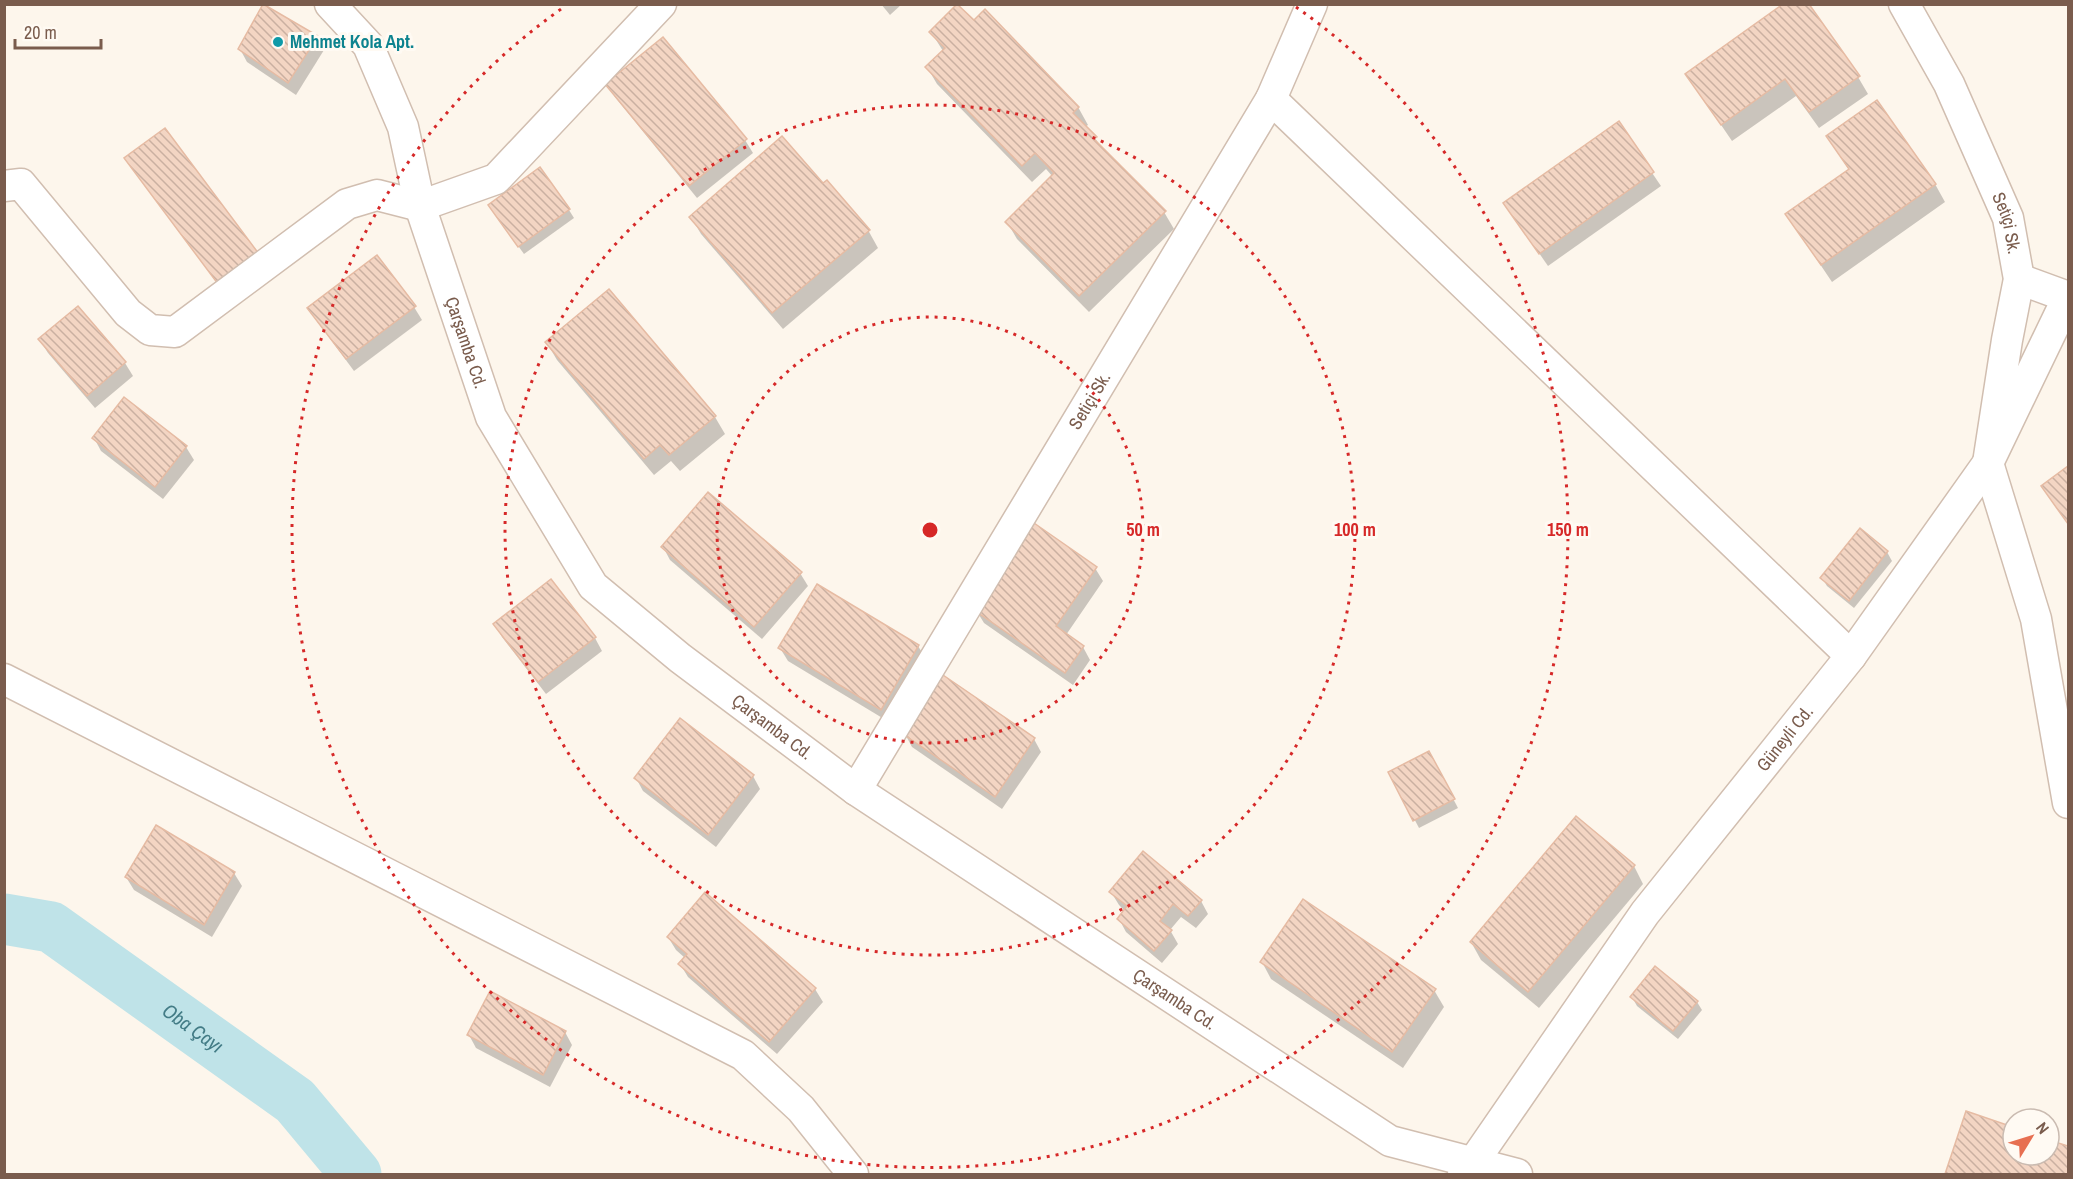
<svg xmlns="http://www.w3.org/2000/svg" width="2073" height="1179" viewBox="0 0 2073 1179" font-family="'Archivo Narrow',sans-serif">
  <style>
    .shadow { fill: #0003 }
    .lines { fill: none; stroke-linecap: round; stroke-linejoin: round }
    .river { stroke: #bfe3e8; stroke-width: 51 }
    .building { fill: url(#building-back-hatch); stroke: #e6bba3; stroke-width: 1.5 }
    .minor-casing { stroke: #d1beb0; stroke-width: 33 }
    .minor { stroke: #fff; stroke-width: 30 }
    .ring { fill: none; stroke: #d62828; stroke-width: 3; stroke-dasharray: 3 6 }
    .culture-dot { fill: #0f9aa8; stroke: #fffaf3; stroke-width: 2 }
    .labels { text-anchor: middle; stroke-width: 6; stroke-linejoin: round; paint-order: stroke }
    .culture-label { font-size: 18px; font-weight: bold; fill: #0d838f; stroke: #fffaf3; text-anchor: start }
    .street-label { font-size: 18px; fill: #7a5c4d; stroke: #fffaf3 }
    .water-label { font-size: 20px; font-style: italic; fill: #437c86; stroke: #fffaf3 }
    .centre { fill: #d62828; stroke: #fffaf3; stroke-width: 3 }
    .ring-label { font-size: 18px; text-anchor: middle; font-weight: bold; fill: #d62828; stroke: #fffaf3; stroke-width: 6; stroke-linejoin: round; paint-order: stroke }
  </style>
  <defs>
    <pattern id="building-back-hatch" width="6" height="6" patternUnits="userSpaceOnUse" patternTransform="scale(1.5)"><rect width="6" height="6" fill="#f3d5c3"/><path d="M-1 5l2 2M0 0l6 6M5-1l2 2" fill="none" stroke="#cab0a1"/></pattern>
  </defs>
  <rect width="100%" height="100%" fill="#fdf6ec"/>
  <g class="shadow">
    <polygon points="881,4 902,4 890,15"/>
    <polygon points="974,22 1078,107 1088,125 1085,127 1095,138 1101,147 1164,212 1174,229 1089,312 1017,239 1007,222 1053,177 1046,169 1032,182 937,84 927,67 943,51 931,32"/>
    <polygon points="317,37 324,50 296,95 247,62 240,49"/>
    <polygon points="1687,75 1858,77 1868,94 1819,128 1796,96 1732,141"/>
    <polygon points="607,84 745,140 753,153 697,198 615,97"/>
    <polygon points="1618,123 1661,186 1548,266 1505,204"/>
    <polygon points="1828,137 1935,184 1945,202 1832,282 1787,215 1849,170"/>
    <polygon points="126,158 227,296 134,171"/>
    <polygon points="823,186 868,230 878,248 783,329 701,234 691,217"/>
    <polygon points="569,210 574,218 524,254 495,214"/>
    <polygon points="414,307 422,320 354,371 317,321 309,308"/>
    <polygon points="40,340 125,363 133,376 95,408 48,353"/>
    <polygon points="547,343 715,417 725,434 680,471 671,461 654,475 557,360"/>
    <polygon points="94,438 186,447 194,460 163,499 101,451"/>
    <polygon points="2068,468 2068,524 2043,487"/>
    <polygon points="1860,531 1887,552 1892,561 1854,608 1827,586 1822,578"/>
    <polygon points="663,547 800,573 808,586 762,639 670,560"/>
    <polygon points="1095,568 1103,581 1066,635 1083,647 1090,660 1073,685 984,623 976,610"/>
    <polygon points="817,586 918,646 926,659 889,722 788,661 780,648"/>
    <polygon points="495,624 595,638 602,651 546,694 502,637"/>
    <polygon points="905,734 1034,739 1041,752 1002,809 912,747"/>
    <polygon points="1429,753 1458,808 1419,828 1390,773"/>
    <polygon points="753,776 760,789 716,847 643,791 636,778"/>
    <polygon points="156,827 234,873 242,886 212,937 134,890 126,877"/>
    <polygon points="1634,866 1643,884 1539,1008 1481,960 1471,942"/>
    <polygon points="1111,892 1201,901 1208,914 1196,928 1181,917 1170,930 1178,944 1162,963 1126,932 1119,919 1125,911 1119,905"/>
    <polygon points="668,937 815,989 823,1002 777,1054 688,977 680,964 685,958 676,950"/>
    <polygon points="1262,962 1434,990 1444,1007 1403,1068 1271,979"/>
    <polygon points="1632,997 1697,1002 1702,1010 1678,1039 1637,1006"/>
    <polygon points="565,1032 572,1045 550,1087 476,1048 469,1035"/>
    <polygon points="1967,1113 2013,1129 2013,1155 2049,1155 2049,1141 2068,1148 2068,1174 1946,1174"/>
  </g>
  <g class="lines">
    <path class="river" id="s1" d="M4 919 51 927 295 1101 356 1174"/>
  </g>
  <g class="building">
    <polygon points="263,4 318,36 288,83 238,49"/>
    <polygon points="957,4 974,20 985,9 1079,107 1073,113 1097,137 1094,139 1166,211 1079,296 1005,222 1054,173 1035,153 1022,166 925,67 945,48 929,32"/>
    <polygon points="1783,4 1809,4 1860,76 1809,112 1785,79 1721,125 1685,74"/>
    <polygon points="663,37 747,139 689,186 605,84"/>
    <polygon points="1877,100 1936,184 1821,265 1785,214 1849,169 1826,136"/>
    <polygon points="1619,121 1654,172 1539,254 1503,203"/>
    <polygon points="165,128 259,254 218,284 124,158"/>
    <polygon points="782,136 823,183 827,180 870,230 772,313 689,217"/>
    <polygon points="540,167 570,209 518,247 488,205"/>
    <polygon points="377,255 416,306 346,359 307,308"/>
    <polygon points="609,289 716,416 669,455 660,445 644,459 545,342"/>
    <polygon points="78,306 126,362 87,396 38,339"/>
    <polygon points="124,397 187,446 155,487 92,438"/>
    <polygon points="2068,466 2068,524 2041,486"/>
    <polygon points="708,492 802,572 754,627 661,547"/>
    <polygon points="1034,523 1097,567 1056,626 1084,646 1065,673 974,610"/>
    <polygon points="1860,528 1888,551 1849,601 1820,578"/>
    <polygon points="551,579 596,637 538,682 493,624"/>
    <polygon points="817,584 919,645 881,710 778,648"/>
    <polygon points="943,675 1035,738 995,797 903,734"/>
    <polygon points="680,718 754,775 708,835 634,778"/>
    <polygon points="1429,751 1455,799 1413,821 1388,772"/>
    <polygon points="1576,816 1635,865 1528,992 1470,942"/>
    <polygon points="156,825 235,872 204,925 125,877"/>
    <polygon points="1143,851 1202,900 1188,916 1173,904 1160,921 1172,930 1154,951 1117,919 1127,906 1109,892"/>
    <polygon points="705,892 816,988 769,1042 678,964 687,954 667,937"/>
    <polygon points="1303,899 1436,989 1392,1052 1260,962"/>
    <polygon points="1655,966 1698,1001 1673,1031 1630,997"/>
    <polygon points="490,991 566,1031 543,1075 467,1035"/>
    <polygon points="1966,1111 2013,1127 2013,1155 2049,1155 2049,1140 2068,1146 2068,1174 1945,1174"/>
  </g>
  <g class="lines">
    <g class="minor-casing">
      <g id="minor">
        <path id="s2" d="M330 4 368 45 403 127 420 206 491 417 593 586 680 658 856 790 1390 1141 1517 1174"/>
        <path id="s3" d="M1904 4 1949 84 2008 218 2019 279 2007 340 1988 463 2036 619 2068 803"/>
        <polyline points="1271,99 1851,656"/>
        <polyline points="4,186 21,184 128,313 150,330 175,332 347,204 377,195 420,206 496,179 661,4"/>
        <polyline points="4,679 743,1055 801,1109 853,1174"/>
        <path id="s4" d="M856 790 1271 99 1312 4"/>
        <path id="s5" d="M1463 1174 1472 1164 1645 913 1851 656 1988 463 2068 297 2019 279"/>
      </g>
    </g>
    <use href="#minor" class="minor"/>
  </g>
  <g class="ring">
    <circle cx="930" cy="530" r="213"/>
    <circle cx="930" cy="530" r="425"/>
    <path d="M1296 7A638 638 0 1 1 564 7"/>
  </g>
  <circle class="culture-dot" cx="278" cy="42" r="6"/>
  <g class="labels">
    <g class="culture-label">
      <text x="290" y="48">Mehmet Kola Apt.</text>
    </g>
    <g class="street-label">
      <text dy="6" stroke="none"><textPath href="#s3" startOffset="243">Setiçi Sk.</textPath></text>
      <text dy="6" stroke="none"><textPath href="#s2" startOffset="370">Çarşamba Cd.</textPath></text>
      <text dy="6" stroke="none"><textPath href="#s4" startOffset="454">Setiçi Sk.</textPath></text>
      <text dy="6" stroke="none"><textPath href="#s2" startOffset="874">Çarşamba Cd.</textPath></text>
      <text dy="6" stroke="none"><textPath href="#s5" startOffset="542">Güneyli Cd.</textPath></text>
      <text dy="6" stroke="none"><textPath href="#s2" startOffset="1360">Çarşamba Cd.</textPath></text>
    </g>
    <g class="water-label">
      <text dy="7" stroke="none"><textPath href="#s1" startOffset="222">Oba Çayı</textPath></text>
    </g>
  </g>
  <circle cx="930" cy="530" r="9" class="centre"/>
  <g class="ring-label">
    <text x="1143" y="536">50 m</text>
    <text x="1355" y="536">100 m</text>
    <text x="1568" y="536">150 m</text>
  </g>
  <rect width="2073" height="1179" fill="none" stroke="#7a5c4d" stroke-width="12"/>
  <g transform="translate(2031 1137) rotate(52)"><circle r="28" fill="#fffaf3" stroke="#cabbb1" stroke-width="1.5"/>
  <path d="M0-4.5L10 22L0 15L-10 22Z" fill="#e76f51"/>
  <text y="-9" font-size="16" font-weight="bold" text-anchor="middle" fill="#7a5c4d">N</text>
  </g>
  <path d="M15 39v9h86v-9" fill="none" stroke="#7a5c4d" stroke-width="3"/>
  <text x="24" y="39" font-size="18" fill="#7a5c4d" stroke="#fffaf3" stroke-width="4.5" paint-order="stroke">20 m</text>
</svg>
